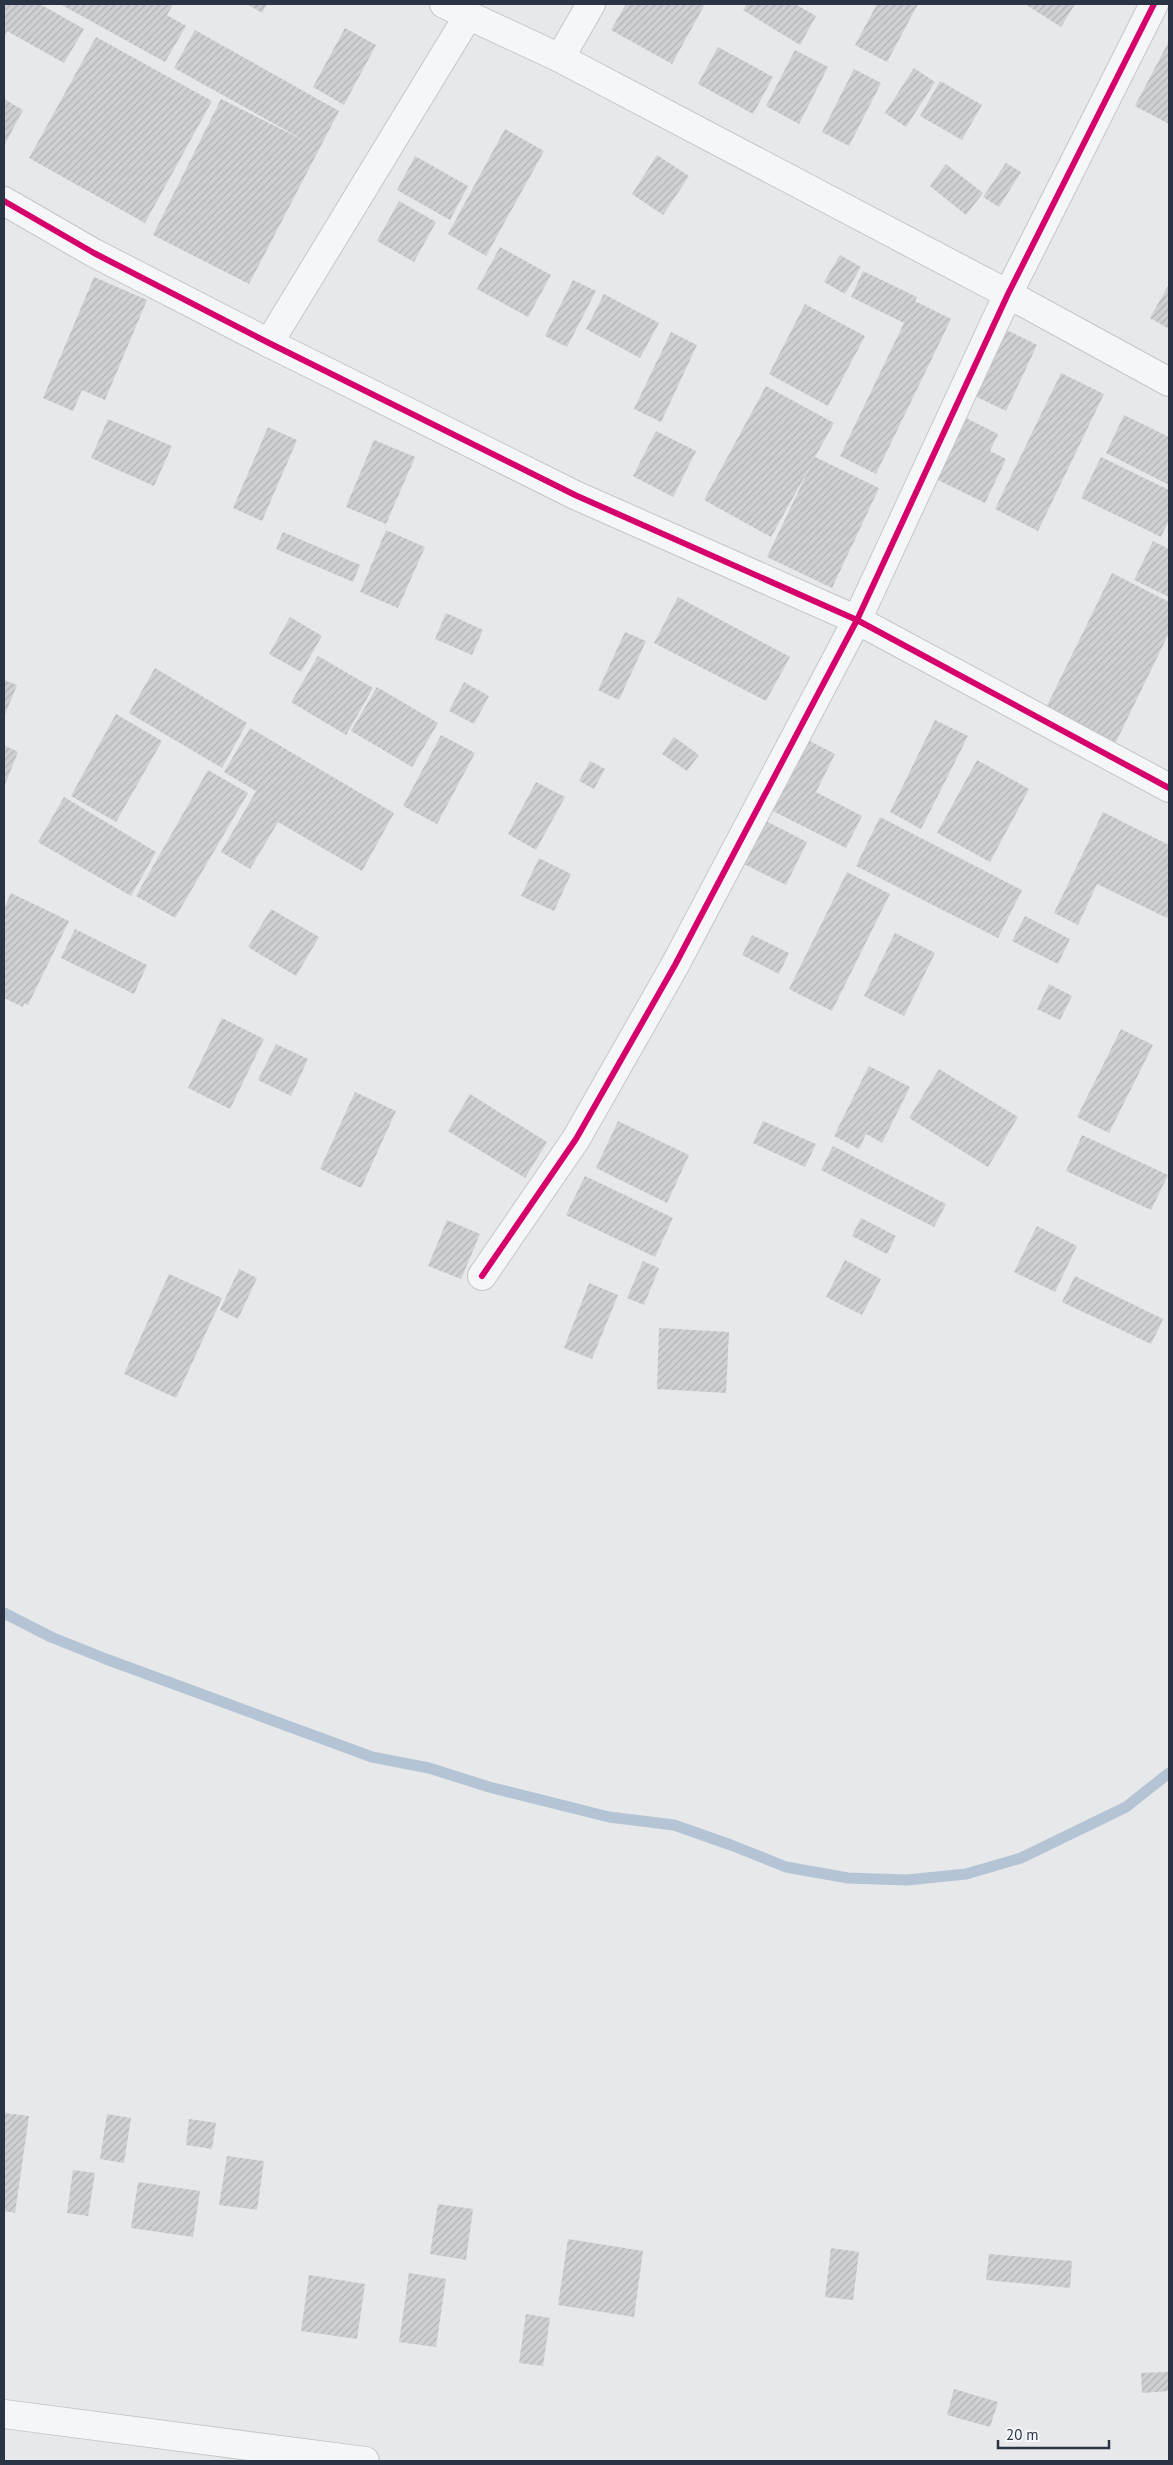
<svg xmlns="http://www.w3.org/2000/svg" width="1173" height="2465" viewBox="0 0 1173 2465" font-family="'PT Sans',sans-serif">
  <style>
    .lines { fill: none; stroke-linecap: round; stroke-linejoin: round }
    .stream { stroke: #b4c4d5; stroke-width: 11 }
    .building { fill: url(#building-hatch) }
    .minor-casing { stroke: #c4c6c8; stroke-width: 30 }
    .minor { stroke: #f5f6f7; stroke-width: 28 }
    .cycleway-casing { stroke: #f4f6f9; stroke-width: 9 }
    .cycleway { stroke: #d6006c; stroke-width: 6 }
  </style>
  <defs>
    <pattern id="building-hatch" width="6" height="6" patternUnits="userSpaceOnUse" patternTransform="scale(1.25)"><rect width="6" height="6" fill="#ced0d3"/><path d="M-1 1l2-2M0 6l6-6M5 7l2-2" fill="none" stroke="#b1b3b6"/></pattern>
  </defs>
  <rect width="100%" height="100%" fill="#e6e8ea"/>
  <g class="lines">
    <polyline class="stream" points="4,1613 51,1637 106,1659 372,1757 429,1768 489,1787 609,1817 674,1825 731,1845 786,1867 848,1878 907,1880 966,1874 1021,1858 1126,1807 1169,1773"/>
  </g>
  <g class="building">
    <polygon points="4,4 40,4 84,29 64,63 7,31 4,38"/>
    <polygon points="60,4 173,4 167,15 186,26 165,62"/>
    <polygon points="247,4 267,4 262,13"/>
    <polygon points="626,4 705,4 672,64 611,30"/>
    <polygon points="747,4 795,4 816,16 800,45 743,10"/>
    <polygon points="877,4 918,4 887,62 855,45"/>
    <polygon points="1025,4 1075,4 1061,27"/>
    <polygon points="345,28 376,45 344,105 313,87"/>
    <polygon points="195,30 339,111 249,284 153,235 221,99 307,142 174,68"/>
    <polygon points="96,37 212,101 145,223 29,158"/>
    <polygon points="1169,41 1169,124 1135,106"/>
    <polygon points="718,47 773,77 753,114 698,84"/>
    <polygon points="795,50 828,67 799,124 766,106"/>
    <polygon points="914,68 935,82 906,127 885,113"/>
    <polygon points="854,69 881,83 849,146 822,132"/>
    <polygon points="940,81 982,105 962,140 920,116"/>
    <polygon points="4,99 23,110 4,146"/>
    <polygon points="505,129 544,151 486,256 448,234"/>
    <polygon points="657,155 689,176 663,215 632,194"/>
    <polygon points="415,156 468,186 450,220 397,190"/>
    <polygon points="1006,163 1021,172 999,207 983,197"/>
    <polygon points="946,164 983,193 966,215 930,186"/>
    <polygon points="399,201 436,222 414,262 377,241"/>
    <polygon points="500,247 551,275 528,317 477,289"/>
    <polygon points="840,255 861,267 845,294 824,282"/>
    <polygon points="863,271 917,297 915,301 951,319 876,474 840,456 904,323 851,297"/>
    <polygon points="94,277 147,300 105,400 82,390 73,411 43,398"/>
    <polygon points="573,280 596,291 567,347 545,336"/>
    <polygon points="1168,286 1169,287 1169,329 1150,318"/>
    <polygon points="604,294 659,323 640,358 586,329"/>
    <polygon points="805,304 865,336 828,406 769,374"/>
    <polygon points="1007,330 1037,345 1006,411 975,396"/>
    <polygon points="671,332 697,345 661,422 634,409"/>
    <polygon points="1061,373 1104,394 1038,531 995,509"/>
    <polygon points="766,386 834,423 815,457 879,488 832,588 767,557 810,467 771,537 704,500"/>
    <polygon points="1124,415 1169,437 1169,485 1106,453"/>
    <polygon points="966,418 998,434 990,451 1006,459 985,503 936,479"/>
    <polygon points="108,419 172,446 154,486 91,458"/>
    <polygon points="268,427 297,440 262,521 233,508"/>
    <polygon points="656,431 696,451 673,497 633,476"/>
    <polygon points="374,440 415,457 386,524 346,507"/>
    <polygon points="1101,457 1169,490 1169,520 1161,537 1081,498"/>
    <polygon points="386,530 425,547 398,608 360,592"/>
    <polygon points="283,532 360,565 353,582 276,549"/>
    <polygon points="1153,541 1169,549 1169,597 1134,580"/>
    <polygon points="1112,573 1169,602 1169,633 1113,748 1043,714"/>
    <polygon points="678,597 790,657 766,701 654,643"/>
    <polygon points="446,613 483,630 472,655 435,639"/>
    <polygon points="290,617 322,636 301,672 269,654"/>
    <polygon points="625,632 646,641 619,700 598,690"/>
    <polygon points="318,656 373,688 346,735 291,702"/>
    <polygon points="155,668 247,723 222,768 129,713"/>
    <polygon points="4,680 17,685 4,717"/>
    <polygon points="464,682 489,696 474,724 449,711"/>
    <polygon points="377,687 438,723 412,767 351,731"/>
    <polygon points="116,714 162,741 116,822 71,796"/>
    <polygon points="935,720 968,736 921,829 890,812"/>
    <polygon points="250,728 394,813 362,871 278,822 250,869 221,852 256,791 224,772"/>
    <polygon points="441,735 475,753 437,824 403,806"/>
    <polygon points="674,737 699,755 687,771 662,754"/>
    <polygon points="804,738 835,754 816,792 862,816 846,848 769,809"/>
    <polygon points="4,745 18,752 4,787"/>
    <polygon points="977,760 1029,789 990,862 937,833"/>
    <polygon points="590,761 605,769 594,789 579,781"/>
    <polygon points="208,770 248,793 175,918 136,896"/>
    <polygon points="536,782 565,797 536,850 508,834"/>
    <polygon points="64,797 156,852 131,896 38,842"/>
    <polygon points="1103,812 1169,845 1169,914 1167,918 1097,884 1078,925 1054,913"/>
    <polygon points="880,817 1022,890 998,938 856,866"/>
    <polygon points="766,821 807,842 786,885 744,864"/>
    <polygon points="539,858 571,874 554,911 521,896"/>
    <polygon points="847,872 890,894 832,1011 789,989"/>
    <polygon points="11,893 69,921 28,1005 24,1003 23,1007 4,998 4,909"/>
    <polygon points="271,909 319,937 296,976 248,947"/>
    <polygon points="1025,916 1070,939 1058,964 1012,941"/>
    <polygon points="75,929 147,965 134,994 61,958"/>
    <polygon points="895,933 935,953 904,1016 864,996"/>
    <polygon points="752,935 789,953 779,974 742,955"/>
    <polygon points="1049,984 1072,996 1060,1020 1037,1009"/>
    <polygon points="222,1018 264,1039 230,1109 188,1088"/>
    <polygon points="1121,1029 1153,1045 1109,1133 1077,1117"/>
    <polygon points="276,1044 308,1059 291,1096 258,1080"/>
    <polygon points="869,1066 910,1087 882,1143 866,1134 859,1149 834,1136"/>
    <polygon points="939,1069 1018,1117 988,1167 909,1118"/>
    <polygon points="355,1092 396,1111 361,1188 320,1169"/>
    <polygon points="470,1094 547,1142 525,1178 448,1131"/>
    <polygon points="618,1121 689,1155 667,1203 596,1168"/>
    <polygon points="763,1121 816,1144 805,1167 753,1143"/>
    <polygon points="1082,1135 1168,1175 1151,1210 1066,1171"/>
    <polygon points="833,1146 946,1204 934,1227 821,1170"/>
    <polygon points="585,1176 673,1218 655,1257 566,1215"/>
    <polygon points="861,1218 896,1236 887,1254 852,1236"/>
    <polygon points="447,1220 480,1234 461,1279 428,1266"/>
    <polygon points="1037,1226 1077,1246 1055,1292 1014,1272"/>
    <polygon points="845,1260 881,1279 862,1315 826,1297"/>
    <polygon points="643,1261 659,1268 644,1305 627,1298"/>
    <polygon points="239,1269 257,1278 238,1319 220,1310"/>
    <polygon points="169,1274 222,1298 176,1398 124,1374"/>
    <polygon points="1075,1276 1163,1319 1151,1344 1062,1302"/>
    <polygon points="589,1283 618,1295 592,1359 564,1348"/>
    <polygon points="659,1328 729,1332 726,1393 657,1389"/>
    <polygon points="4,2113 29,2116 15,2213 4,2211"/>
    <polygon points="107,2114 131,2118 124,2163 100,2159"/>
    <polygon points="189,2119 216,2123 212,2149 186,2145"/>
    <polygon points="227,2156 264,2161 257,2210 219,2205"/>
    <polygon points="73,2170 95,2173 88,2216 67,2213"/>
    <polygon points="138,2182 200,2191 193,2237 131,2228"/>
    <polygon points="438,2204 473,2209 466,2260 430,2254"/>
    <polygon points="568,2239 643,2251 634,2317 558,2305"/>
    <polygon points="831,2248 859,2252 853,2300 825,2297"/>
    <polygon points="989,2254 1072,2261 1070,2288 986,2280"/>
    <polygon points="409,2273 446,2279 436,2347 399,2342"/>
    <polygon points="309,2275 365,2284 357,2339 301,2331"/>
    <polygon points="526,2314 550,2318 543,2366 519,2363"/>
    <polygon points="1169,2372 1169,2391 1142,2393 1141,2373"/>
    <polygon points="954,2389 998,2402 990,2427 947,2415"/>
  </g>
  <g class="lines">
    <g class="minor-casing">
      <g id="minor">
        <polyline points="444,4 560,58 1008,294 1169,382"/>
        <polyline points="560,58 591,4"/>
        <polyline points="4,201 94,253 269,343 575,495 857,620 1169,788"/>
        <polyline points="269,343 468,16"/>
        <polyline points="482,1276 576,1139 675,965 857,620 1008,294 1154,4"/>
        <polyline points="4,2414 365,2461"/>
      </g>
    </g>
    <use href="#minor" class="minor"/>
    <g class="cycleway-casing">
      <g id="cycleway">
        <polyline points="4,201 94,253 269,343 575,495 857,620 1169,788"/>
        <polyline points="482,1276 576,1139 675,965 857,620 1008,294 1154,4"/>
      </g>
    </g>
    <use href="#cycleway" class="cycleway"/>
  </g>
  <rect width="1173" height="2465" fill="none" stroke="#2b3445" stroke-width="10"/>
  <path d="M998 2440v8h111v-8" fill="none" stroke="#2b3445" stroke-width="2.5"/>
  <text x="1006" y="2440" font-size="15" fill="#2b3445" stroke="#f4f6f9" stroke-width="4" paint-order="stroke">20 m</text>
</svg>
